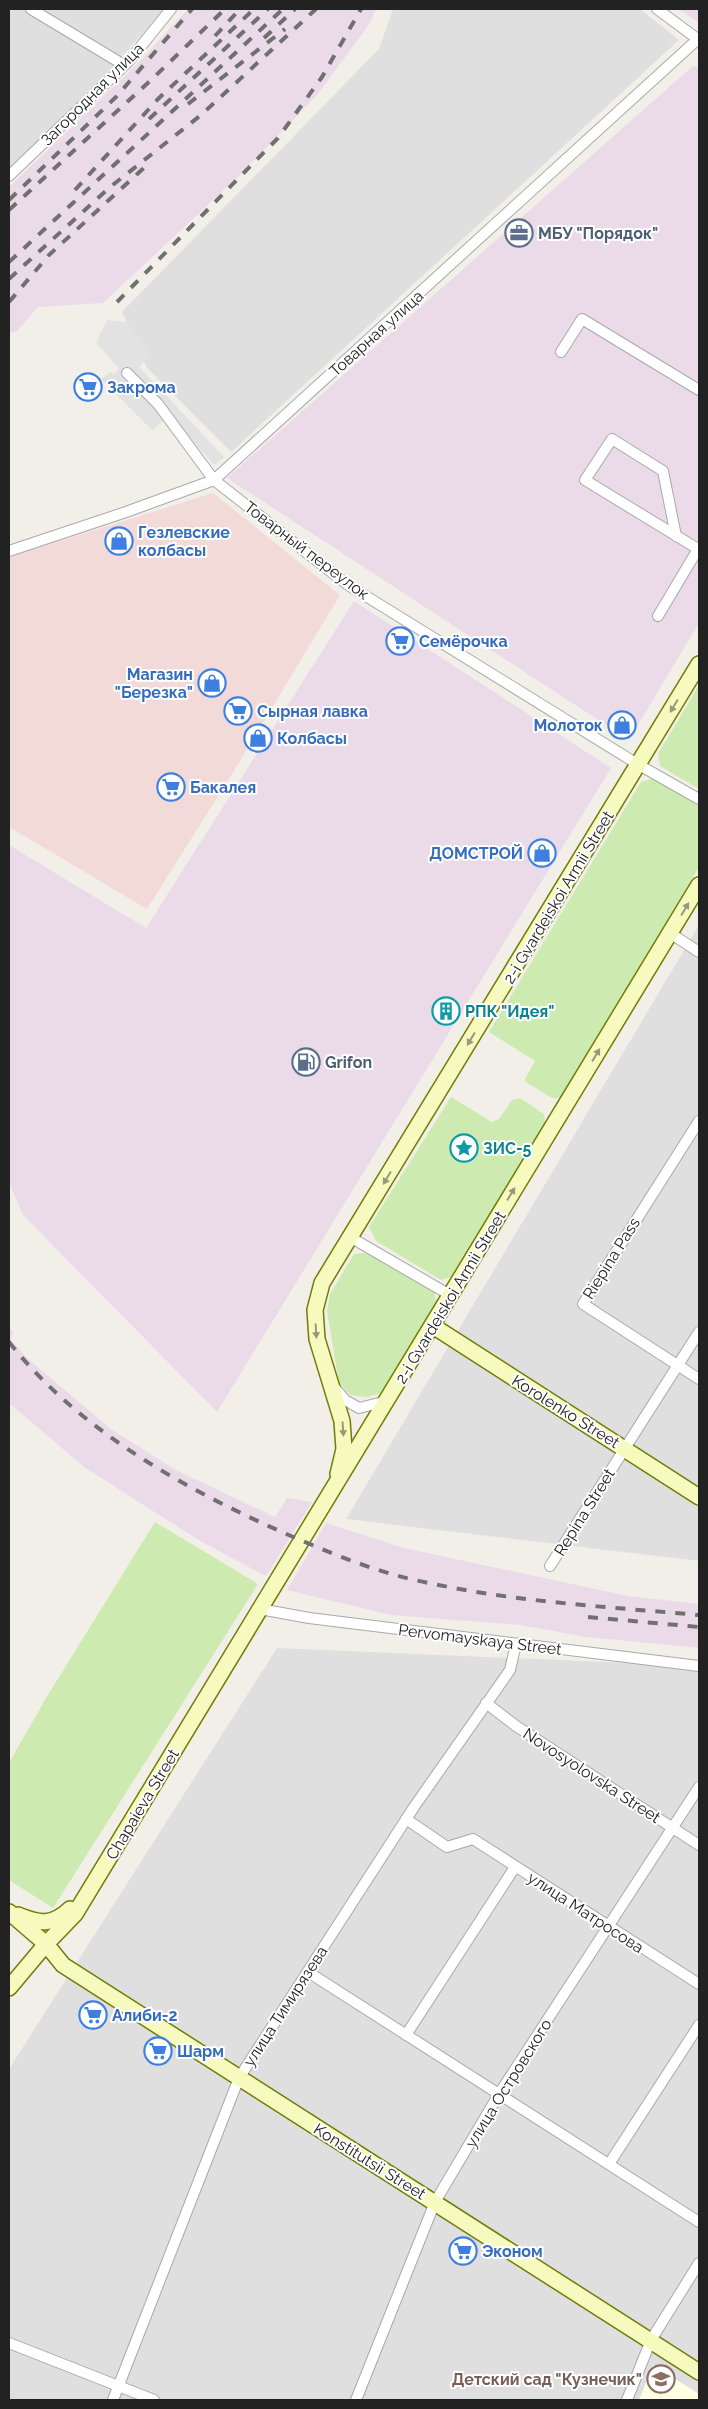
<svg xmlns="http://www.w3.org/2000/svg" width="708" height="2409" viewBox="0 0 708 2409" font-family="Raleway,sans-serif">
  <style>
    .residential { fill: #e0dfdf }
    .commercial { fill: #f2dad9 }
    .industrial { fill: #ebdbe8 }
    .education { fill: #ffffe5 }
    .grass { fill: #cdebb0 }
    .parking { fill: #e2e2e2 }
    .lines { fill: none; stroke-linecap: round; stroke-linejoin: round }
    .street-casing { stroke: #a9a9a9; stroke-width: 12 }
    .secondary-casing { stroke: #707d05; stroke-width: 18 }
    .street { stroke: #fff; stroke-width: 10 }
    .secondary { stroke: #f7fabf; stroke-width: 15 }
    .rail { stroke: #707070; stroke-width: 4; stroke-dasharray: 10 10; stroke-linecap: butt }
    .oneway { fill: #979978 }
    .labels { text-anchor: middle; stroke-width: 4; stroke-linejoin: round; paint-order: stroke }
    .street-label { font-size: 16px; fill: #222; stroke: #fff }
    .service-label { font-size: 16px; font-weight: bold; fill: #4e5e75; stroke: #fff; text-anchor: start }
    .shop-label { font-size: 16px; font-weight: bold; fill: #366cbe; stroke: #fff; text-anchor: start }
    .culture-label { font-size: 16px; font-weight: bold; fill: #0d838f; stroke: #fff; text-anchor: start }
    .education-label { font-size: 16px; font-weight: bold; fill: #785e54; stroke: #fff; text-anchor: end }
  </style>
  <rect width="100%" height="100%" fill="#f2efe9"/>
  <g class="residential">
    <polygon points="9,9 165,9 83,99 9,168"/>
    <polygon points="393,9 640,9 679,40 231,452 147,368 122,312 379,49"/>
    <polygon points="699,925 699,1561 346,1519"/>
    <polygon points="277,1648 699,1666 699,2400 9,2400 9,2069"/>
  </g>
  <polygon class="commercial" points="213,493 340,595 237,766 147,909 9,827 9,557"/>
  <g class="industrial">
    <polygon points="188,9 376,9 370,23 318,94 242,173 103,303 38,307 17,331 9,333 9,187 140,61"/>
    <polygon points="679,9 699,9 699,23"/>
    <polygon points="694,65 699,69 699,623 629,740 227,478"/>
    <polygon points="354,601 611,768 217,1412 23,1215 9,1183 9,845 146,928"/>
    <polygon points="9,1327 13,1332 11,1340 28,1359 112,1430 176,1470 275,1517 287,1498 312,1502 266,1576 200,1541 84,1467 9,1403"/>
    <polygon points="326,1523 404,1548 628,1596 699,1604 699,1648 587,1637 520,1625 391,1615 287,1590"/>
  </g>
  <polygon class="education" points="653,2365 699,2394 699,2400 639,2400"/>
  <g class="grass">
    <polygon points="699,685 699,789 660,766 658,754"/>
    <polygon points="654,778 699,806 699,867 561,1098 552,1098 524,1081 535,1061 489,1032 641,782"/>
    <polygon points="451,1097 492,1122 499,1119 512,1100 520,1098 544,1114 545,1124 451,1277 441,1280 376,1241 369,1227"/>
    <polygon points="370,1252 434,1291 437,1304 382,1393 366,1397 350,1395 339,1383 327,1311 330,1294 354,1254"/>
    <polygon points="155,1522 258,1584 53,1908 9,1880 9,1763 46,1698"/>
  </g>
  <polygon class="parking" points="107,320 127,322 151,354 139,367 224,457 214,465 171,415 152,430 101,379 110,372 115,374 119,368 96,343"/>
  <g class="lines">
    <g class="street-casing">
      <g id="street">
        <polyline points="31,9 124,65"/>
        <polyline points="657,9 699,40"/>
        <polyline points="9,176 129,61 171,9"/>
        <polyline points="561,352 582,319 699,390"/>
        <polyline points="127,373 158,404 214,480 348,585 639,765 699,799"/>
        <polyline points="9,551 126,512 214,480 698,39"/>
        <polyline points="658,616 698,549 585,480 612,439 663,471 676,536"/>
        <polyline points="670,933 699,952"/>
        <polyline points="699,1121 583,1304 699,1379"/>
        <polyline points="350,1237 450,1295"/>
        <polyline points="334,1387 345,1400 359,1408 387,1401"/>
        <polyline points="550,1566 699,1332"/>
        <polyline points="260,1609 309,1618 699,1666"/>
        <polyline points="486,1703 516,1726 699,1845"/>
        <polyline points="406,1819 447,1847 473,1839 699,1984"/>
        <polyline points="308,1972 699,2222"/>
        <polyline points="406,2035 515,1867"/>
        <polyline points="609,2164 699,2025"/>
        <polyline points="9,2343 154,2400"/>
        <polyline points="113,2400 239,2078 414,1807 510,1670 516,1644"/>
        <polyline points="356,2400 435,2202 499,2094 699,1787"/>
        <polyline points="627,2400 651,2340 699,2263"/>
      </g>
    </g>
    <g class="secondary-casing">
      <g id="secondary">
        <polyline points="433,1326 699,1497"/>
        <polyline points="338,1474 344,1449 342,1421 317,1339 315,1310 322,1283 699,664"/>
        <polyline points="9,1912 46,1944 63,1965 699,2372"/>
        <path d="M18 1915C40 1924 52 1926 70 1909"/>
        <polyline points="9,1988 46,1944 75,1914 699,885"/>
      </g>
    </g>
    <use href="#street" class="street"/>
    <use href="#secondary" class="secondary"/>
    <g class="rail">
      <polyline points="215,36 240,9"/>
      <polyline points="264,38 295,9"/>
      <polyline points="188,104 285,29"/>
      <polyline points="149,119 268,9"/>
      <polyline points="75,190 158,99 254,9"/>
      <polyline points="9,200 117,96 192,9"/>
      <polyline points="9,210 150,81 225,9"/>
      <polyline points="9,262 283,9"/>
      <polyline points="9,279 109,188 201,115 316,9"/>
      <polyline points="9,302 49,255 146,166"/>
      <polyline points="117,302 278,138 322,77 361,9"/>
      <path d="M9 1342C80 1432 188 1491 291 1536 335 1555 381 1574 429 1583 517 1602 609 1607 699 1615"/>
      <polyline points="588,1617 699,1627"/>
    </g>
  </g>
  <defs><path id="oneway-solid" d="M-6-.8H1V-3.2L6.5 0L1 3.2V.8H-6Z" transform="scale(1.25)"/></defs>
  <g class="oneway">
    <use href="#oneway-solid" transform="translate(674 706) rotate(121)"/>
    <use href="#oneway-solid" transform="translate(685 909) rotate(-59)"/>
    <use href="#oneway-solid" transform="translate(471 1039) rotate(121)"/>
    <use href="#oneway-solid" transform="translate(596 1055) rotate(-59)"/>
    <use href="#oneway-solid" transform="translate(387 1178) rotate(121)"/>
    <use href="#oneway-solid" transform="translate(511 1194) rotate(-59)"/>
    <use href="#oneway-solid" transform="translate(316 1331) rotate(87)"/>
    <use href="#oneway-solid" transform="translate(343 1429) rotate(86)"/>
  </g>
  <defs>
    <g id="office-ring" transform="scale(1.4375)"><circle r="9.5" fill="#fff" stroke="#5c6f8a" stroke-width="1.5"/><path d="M-6-3h4V-5.5h4V-3h4V5H-6ZM-1-4.5V-3h2v-1.5ZM-6 0V1H6V0Z" fill="#5c6f8a"/></g>
    <g id="supermarket-ring" transform="scale(1.4375)"><circle r="9.5" fill="#fff" stroke="#3f7fe0" stroke-width="1.5"/><path d="M-6-5.5h2.5l.6 2H6L4.5 2H-2.5L-4.4-4H-6ZM-1.5 3.2a1.3 1.3 0 1 0 .1 0ZM3 3.2a1.3 1.3 0 1 0 .1 0Z" fill="#3f7fe0"/></g>
    <g id="shop-ring" transform="scale(1.4375)"><circle r="9.5" fill="#fff" stroke="#3f7fe0" stroke-width="1.5"/><path d="M-5-2.5h2.3a2.7 3.5 0 0 1 5.4 0H5L5.5 6h-11ZM-1.5-2.5h3a1.5 2.3 0 0 0-3 0Z" fill="#3f7fe0"/></g>
    <g id="building-ring" transform="scale(1.4375)"><circle r="9.5" fill="#fff" stroke="#0f9aa8" stroke-width="1.5"/><path d="M-4-6H4V6H1V3H-1V6H-4ZM-2.5-4.3h1.7v1.8h-1.7ZM.8-4.3h1.7v1.8H.8ZM-2.5-1h1.7V.8h-1.7ZM.8-1h1.7V.8H.8Z" fill="#0f9aa8"/></g>
    <g id="fuel-ring" transform="scale(1.4375)"><circle r="9.5" fill="#fff" stroke="#5c6f8a" stroke-width="1.5"/><path d="M-5.5-6h7V0h2V4h1.3V-2.5L3-4.5l.8-.8L6-3V5H2.5V1h-1V6h-7ZM-4.2-4.7v3.2H.2V-4.7Z" fill="#5c6f8a"/></g>
    <g id="sight-ring" transform="scale(1.4375)"><circle r="9.5" fill="#fff" stroke="#0f9aa8" stroke-width="1.5"/><path d="M0-6L1.8-2.2L6-1.7L2.9 1.2L3.7 5.4L0 3.3L-3.7 5.4L-2.9 1.2L-6-1.7L-1.8-2.2Z" fill="#0f9aa8"/></g>
    <g id="school-ring" transform="scale(1.4375)"><circle r="9.5" fill="#fff" stroke="#8d6e63" stroke-width="1.5"/><path d="M0-5L7-2L0 1L-7-2ZM-4 1L0 2.5L4 1V4Q0 6-4 4Z" fill="#8d6e63"/></g>
  </defs>
  <g fill-rule="evenodd">
    <use href="#office-ring" x="519" y="233"/>
    <use href="#supermarket-ring" x="88" y="387"/>
    <use href="#shop-ring" x="119" y="541"/>
    <use href="#supermarket-ring" x="400" y="641"/>
    <use href="#shop-ring" x="212" y="683"/>
    <use href="#supermarket-ring" x="238" y="711"/>
    <use href="#shop-ring" x="622" y="725"/>
    <use href="#shop-ring" x="258" y="738"/>
    <use href="#supermarket-ring" x="171" y="787"/>
    <use href="#shop-ring" x="542" y="853"/>
    <use href="#building-ring" x="446" y="1011"/>
    <use href="#fuel-ring" x="306" y="1062"/>
    <use href="#sight-ring" x="464" y="1148"/>
    <use href="#supermarket-ring" x="93" y="2015"/>
    <use href="#supermarket-ring" x="158" y="2051"/>
    <use href="#supermarket-ring" x="463" y="2251"/>
    <use href="#school-ring" x="661" y="2379"/>
  </g>
  <g class="labels">
    <g class="street-label">
      <text transform="translate(92 94) rotate(-45)" y="6">Загородная улица</text>
      <text transform="translate(376 333) rotate(-42)" y="6">Товарная улица</text>
      <text transform="translate(307 550) rotate(37)" y="6">Товарный переулок</text>
      <text transform="translate(558 897) rotate(-59)" y="6">2-i Gvardeiskoi Armii Street</text>
      <text transform="translate(611 1258) rotate(-58)" y="6">Riepina Pass</text>
      <text transform="translate(450 1297) rotate(-59)" y="6">2-i Gvardeiskoi Armii Street</text>
      <text transform="translate(566 1411) rotate(32)" y="6">Korolenko Street</text>
      <text transform="translate(584 1512) rotate(-58)" y="6">Repina Street</text>
      <text transform="translate(480 1639) rotate(7)" y="6">Pervomayskaya Street</text>
      <text transform="translate(592 1775) rotate(33)" y="6">Novosyolovska Street</text>
      <text transform="translate(142 1804) rotate(-59)" y="6">Chapaieva Street</text>
      <text transform="translate(586 1912) rotate(33)" y="6">улица Матросова</text>
      <text transform="translate(285 2006) rotate(-57)" y="6">улица Тимирязева</text>
      <text transform="translate(508 2083) rotate(-58)" y="6">улица Островского</text>
      <text transform="translate(370 2161) rotate(32)" y="6">Konstitutsii Street</text>
    </g>
    <g class="service-label">
      <text x="538" y="239">МБУ "Порядок"</text>
      <text x="325" y="1068">Grifon</text>
    </g>
    <g class="shop-label">
      <text x="107" y="393">Закрома</text>
      <text x="138" y="538">Гезлевские<tspan x="138" dy="18">колбасы</tspan></text>
      <text x="419" y="647">Семёрочка</text>
      <text x="193" y="680" text-anchor="end">Магазин<tspan x="193" dy="18">"Березка"</tspan></text>
      <text x="257" y="717">Сырная лавка</text>
      <text x="603" y="731" text-anchor="end">Молоток</text>
      <text x="277" y="744">Колбасы</text>
      <text x="190" y="793">Бакалея</text>
      <text x="523" y="859" text-anchor="end">ДОМСТРОЙ</text>
      <text x="112" y="2021">Алиби-2</text>
      <text x="177" y="2057">Шарм</text>
      <text x="482" y="2257">Эконом</text>
    </g>
    <g class="culture-label">
      <text x="465" y="1017">РПК "Идея"</text>
      <text x="483" y="1154">ЗИС-5</text>
    </g>
    <g class="education-label">
      <text x="642" y="2385">Детский сад "Кузнечик"</text>
    </g>
  </g>
  <rect width="708" height="2409" fill="none" stroke="#222222" stroke-width="20"/>
</svg>
